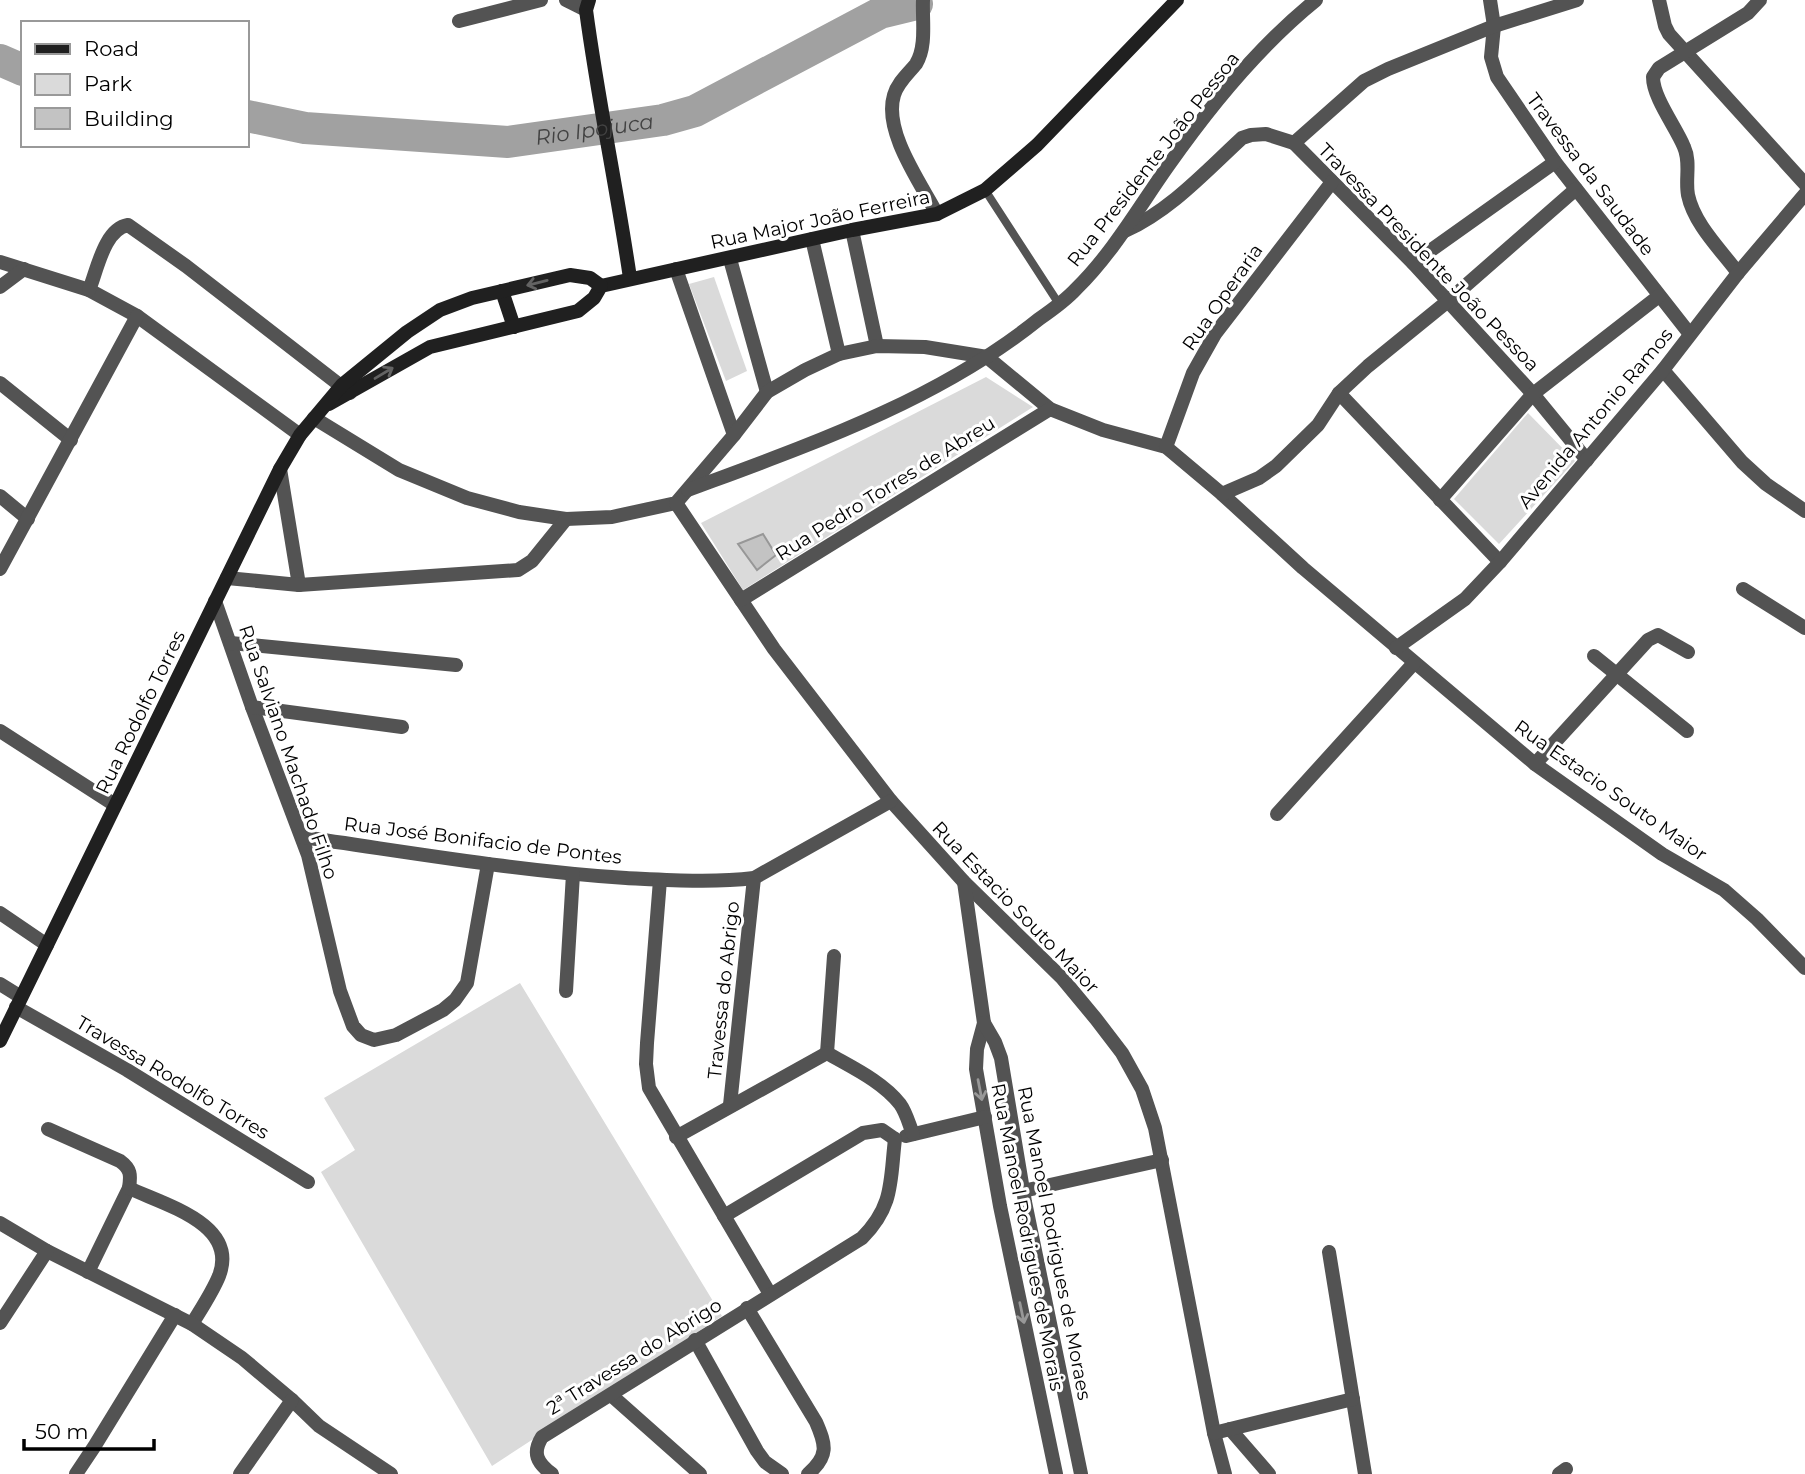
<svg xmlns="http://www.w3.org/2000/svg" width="1805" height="1474" viewBox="0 0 1805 1474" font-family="Montserrat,sans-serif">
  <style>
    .green { fill: #dadada }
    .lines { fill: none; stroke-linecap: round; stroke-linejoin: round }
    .river { stroke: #a1a1a1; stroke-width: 32 }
    .building { fill: #c3c3c3; stroke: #979797; stroke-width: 2 }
    .lane { stroke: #535353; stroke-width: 8 }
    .street { stroke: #535353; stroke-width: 14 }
    .secondary { stroke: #202020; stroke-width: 14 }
    .oneway { stroke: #636363 }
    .oneway2 { stroke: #989898 }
    .labels { text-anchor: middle; stroke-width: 6; stroke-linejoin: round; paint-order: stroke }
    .street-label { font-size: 19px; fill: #000; stroke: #fff }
    .water-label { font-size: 21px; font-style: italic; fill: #424242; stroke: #fff }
  </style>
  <rect width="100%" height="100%" fill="#fff"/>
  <g class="green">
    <polygon points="714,277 747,371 726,381 689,284"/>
    <polygon points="986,377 1033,407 743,590 701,523"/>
    <polygon points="1528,413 1575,461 1499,544 1454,499"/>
    <polygon points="520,983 722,1316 492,1466 321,1172 355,1150 324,1098"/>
  </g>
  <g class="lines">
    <g class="river">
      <polyline points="0,60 23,70"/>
      <path id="s1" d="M247 116 305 128 508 142 663 120 695 111 880 13 917 4"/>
    </g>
  </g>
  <polygon class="building" points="763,534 776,555 757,570 738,544"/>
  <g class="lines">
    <polyline class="lane" points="985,190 1059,304"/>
    <g class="street">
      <polyline points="566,0 586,10"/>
      <path d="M923 0C922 20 927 46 916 64 908 74 898 82 894 95 883 131 920 182 937 214"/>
      <polyline points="1490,0 1494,26 1491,57 1497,77 1555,162 1689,333"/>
      <polyline points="1659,0 1665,26 1669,34 1805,184"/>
      <polyline points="459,21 541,0"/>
      <polyline points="1294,143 1364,81 1388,69 1494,26 1577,0"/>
      <polyline points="852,230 877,346"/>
      <path d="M1125 231C1171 210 1205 172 1242 138L1251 135 1266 134 1294 143 1413 263 1533 394 1587 460"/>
      <polyline points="812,239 839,354"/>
      <polyline points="730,259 767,392"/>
      <polyline points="0,262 89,290 137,316 300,435"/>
      <polyline points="1413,263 1555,162"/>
      <polyline points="676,269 734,435"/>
      <path d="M1738 273C1721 250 1694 224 1688 195 1685 179 1691 162 1684 147 1676 127 1653 98 1653 77L1659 68 1748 13 1760 0"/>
      <polyline points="0,287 24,269"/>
      <path d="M89 290C97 271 104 229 128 225L186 266 350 393"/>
      <polyline points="987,357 1050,409 1103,430 1166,447 1222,494 1303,568 1535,764 1662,854 1724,890 1757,919 1805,968"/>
      <polyline points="1663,370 1742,462 1766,484 1805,511"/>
      <polyline points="0,383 71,440"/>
      <polyline points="1339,393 1500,562"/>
      <polyline points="314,418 399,470 467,498 519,512 566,519 612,517 676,503 734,435 767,392 805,370 839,354 877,346 925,347 987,357"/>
      <polyline points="1166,447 1193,373 1215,334 1332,182"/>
      <polyline points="280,469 299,585"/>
      <path d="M688 490C809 445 937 401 1039 319 1052 310 1065 301 1076 289 1112 254 1139 207 1168 166 1210 106 1259 46 1316 0"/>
      <polyline points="1222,494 1259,478 1276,466 1318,425 1339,393 1368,366 1448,301 1576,189"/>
      <polyline points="0,496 28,519"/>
      <polyline points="1440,500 1533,394 1659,296"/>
      <polyline points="676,503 774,649 891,801 964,882 1062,978 1096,1019 1122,1053 1142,1089 1155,1128 1214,1433 1225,1474"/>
      <polyline points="0,569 137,316"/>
      <polyline points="227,578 299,585 518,570 532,561 566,519"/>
      <polyline points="1743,589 1805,628"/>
      <polyline points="741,600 1050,409"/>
      <polyline points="215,601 252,707 308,855 340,991 353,1026 361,1035 374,1040 396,1035 443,1010 455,1000 467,983 488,864"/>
      <polyline points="231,643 456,665"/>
      <polyline points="1396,648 1465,599 1500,562 1663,370 1738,273 1805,194"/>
      <polyline points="1594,656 1687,731"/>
      <polyline points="252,707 402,727"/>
      <polyline points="0,731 115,805"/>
      <polyline points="1535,764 1648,640 1658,635 1688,652"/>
      <polyline points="1277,814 1414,663"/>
      <path d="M302 837C409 852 517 871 626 878 669 880 712 883 754 878L891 801"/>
      <polyline points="660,880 647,1043 646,1064 649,1088 770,1294"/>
      <polyline points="964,882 984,1023 977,1049 976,1069 1000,1206 1056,1474"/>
      <polyline points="0,913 47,945"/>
      <polyline points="0,984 21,997"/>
      <polyline points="566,991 573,874"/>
      <polyline points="16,1007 127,1070 308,1182"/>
      <polyline points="984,1023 995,1042 1001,1058 1025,1202 1081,1474"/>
      <polyline points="827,1053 834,956"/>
      <polyline points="730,1105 754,878"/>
      <path d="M48 1129 120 1161C131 1169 131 1175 129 1188L88 1272"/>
      <polyline points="906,1136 985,1117"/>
      <path d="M676 1137 827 1053C851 1067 882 1081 900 1104 906 1112 909 1124 913 1134"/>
      <path d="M129 1188C165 1205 239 1224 219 1276 212 1293 201 1309 192 1324"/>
      <polyline points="1023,1191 1162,1160"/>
      <polyline points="724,1216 863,1133 882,1130 895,1139"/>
      <polyline points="0,1223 47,1251 192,1324 242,1358 292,1400 319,1426 391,1474"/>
      <polyline points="1329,1252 1365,1474"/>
      <path d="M747 1308 816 1422C826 1445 829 1456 808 1474"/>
      <polyline points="0,1323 47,1251"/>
      <polyline points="695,1340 757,1451 765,1462 782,1474"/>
      <polyline points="611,1395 700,1474"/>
      <polyline points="1230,1429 1269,1474"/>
      <polyline points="1214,1433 1353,1399"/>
      <polyline points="76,1474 94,1447 175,1315"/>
      <polyline points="240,1474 292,1400"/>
      <path d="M552 1474C537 1463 532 1453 542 1437L862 1238C894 1206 890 1181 895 1139"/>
      <polyline points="1559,1474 1566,1469"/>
    </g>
    <g class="secondary">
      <path d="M589 0 586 10C598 100 617 189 630 278"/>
      <polyline points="502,291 514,327"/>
      <polyline points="329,404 430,347 578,311 594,298 601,286 852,230 937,214 985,190 1037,145 1177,0"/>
      <polyline points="0,1041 280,469 300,435 342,385 407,332 440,310 472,298 570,275 590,278 601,286"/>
    </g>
  </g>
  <defs><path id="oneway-shaft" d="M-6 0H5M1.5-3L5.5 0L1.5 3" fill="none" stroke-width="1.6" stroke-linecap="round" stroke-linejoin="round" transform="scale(1.75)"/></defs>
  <g class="oneway">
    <use href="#oneway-shaft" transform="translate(537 283) rotate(166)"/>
    <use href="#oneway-shaft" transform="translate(384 373) rotate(-31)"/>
  </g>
  <g class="oneway2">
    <use href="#oneway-shaft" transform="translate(980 1090) rotate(79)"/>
    <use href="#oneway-shaft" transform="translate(1022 1313) rotate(78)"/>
  </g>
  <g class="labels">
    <g class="street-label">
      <text transform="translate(1153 159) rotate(-52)" y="7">Rua Presidente João Pessoa</text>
      <text transform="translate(1591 174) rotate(53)" y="7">Travessa da Saudade</text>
      <text transform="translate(820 219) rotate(-12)" y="7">Rua Major João Ferreira</text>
      <text transform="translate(1429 257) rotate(46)" y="7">Travessa Presidente João Pessoa</text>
      <text transform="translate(1222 297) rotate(-55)" y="7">Rua Operaria</text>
      <text transform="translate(1595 418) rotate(-50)" y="7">Avenida Antonio Ramos</text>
      <text transform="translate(885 488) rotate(-32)" y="7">Rua Pedro Torres de Abreu</text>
      <text transform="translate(140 712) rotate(-64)" y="7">Rua Rodolfo Torres</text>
      <text transform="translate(289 752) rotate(71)" y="7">Rua Salviano Machado Filho</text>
      <text transform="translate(1611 790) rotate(35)" y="7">Rua Estacio Souto Maior</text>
      <text transform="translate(483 840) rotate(7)" y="7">Rua José Bonifacio de Pontes</text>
      <text transform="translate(1016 907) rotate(46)" y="7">Rua Estacio Souto Maior</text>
      <text transform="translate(723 990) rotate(-84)" y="7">Travessa do Abrigo</text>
      <text transform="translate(173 1077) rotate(31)" y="7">Travessa Rodolfo Torres</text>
      <text transform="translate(1028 1237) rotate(79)" y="7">Rua Manoel Rodrigues de Morais</text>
      <text transform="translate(1055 1243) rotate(79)" y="7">Rua Manoel Rodrigues de Moraes</text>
      <text transform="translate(634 1356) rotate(-32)" y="7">2ª Travessa do Abrigo</text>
    </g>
    <g class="water-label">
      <text dy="7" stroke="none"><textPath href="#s1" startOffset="350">Rio Ipojuca</textPath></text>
    </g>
  </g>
  <rect x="21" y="21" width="228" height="126" fill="#ffffff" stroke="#999999" stroke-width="2"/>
  <rect x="35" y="44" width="35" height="10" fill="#202020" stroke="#999999" stroke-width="2"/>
  <text x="84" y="56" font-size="21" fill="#000000">Road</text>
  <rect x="35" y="74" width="35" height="21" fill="#dadada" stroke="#999999" stroke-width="2"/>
  <text x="84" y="91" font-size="21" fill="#000000">Park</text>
  <rect x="35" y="108" width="35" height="21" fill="#c3c3c3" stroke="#999999" stroke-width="2"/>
  <text x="84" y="126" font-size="21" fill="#000000">Building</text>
  <path d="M24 1439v10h130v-10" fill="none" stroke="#000000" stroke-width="3.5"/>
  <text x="35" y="1439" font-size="21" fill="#000000" stroke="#ffffff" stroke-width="5" paint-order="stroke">50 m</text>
</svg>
